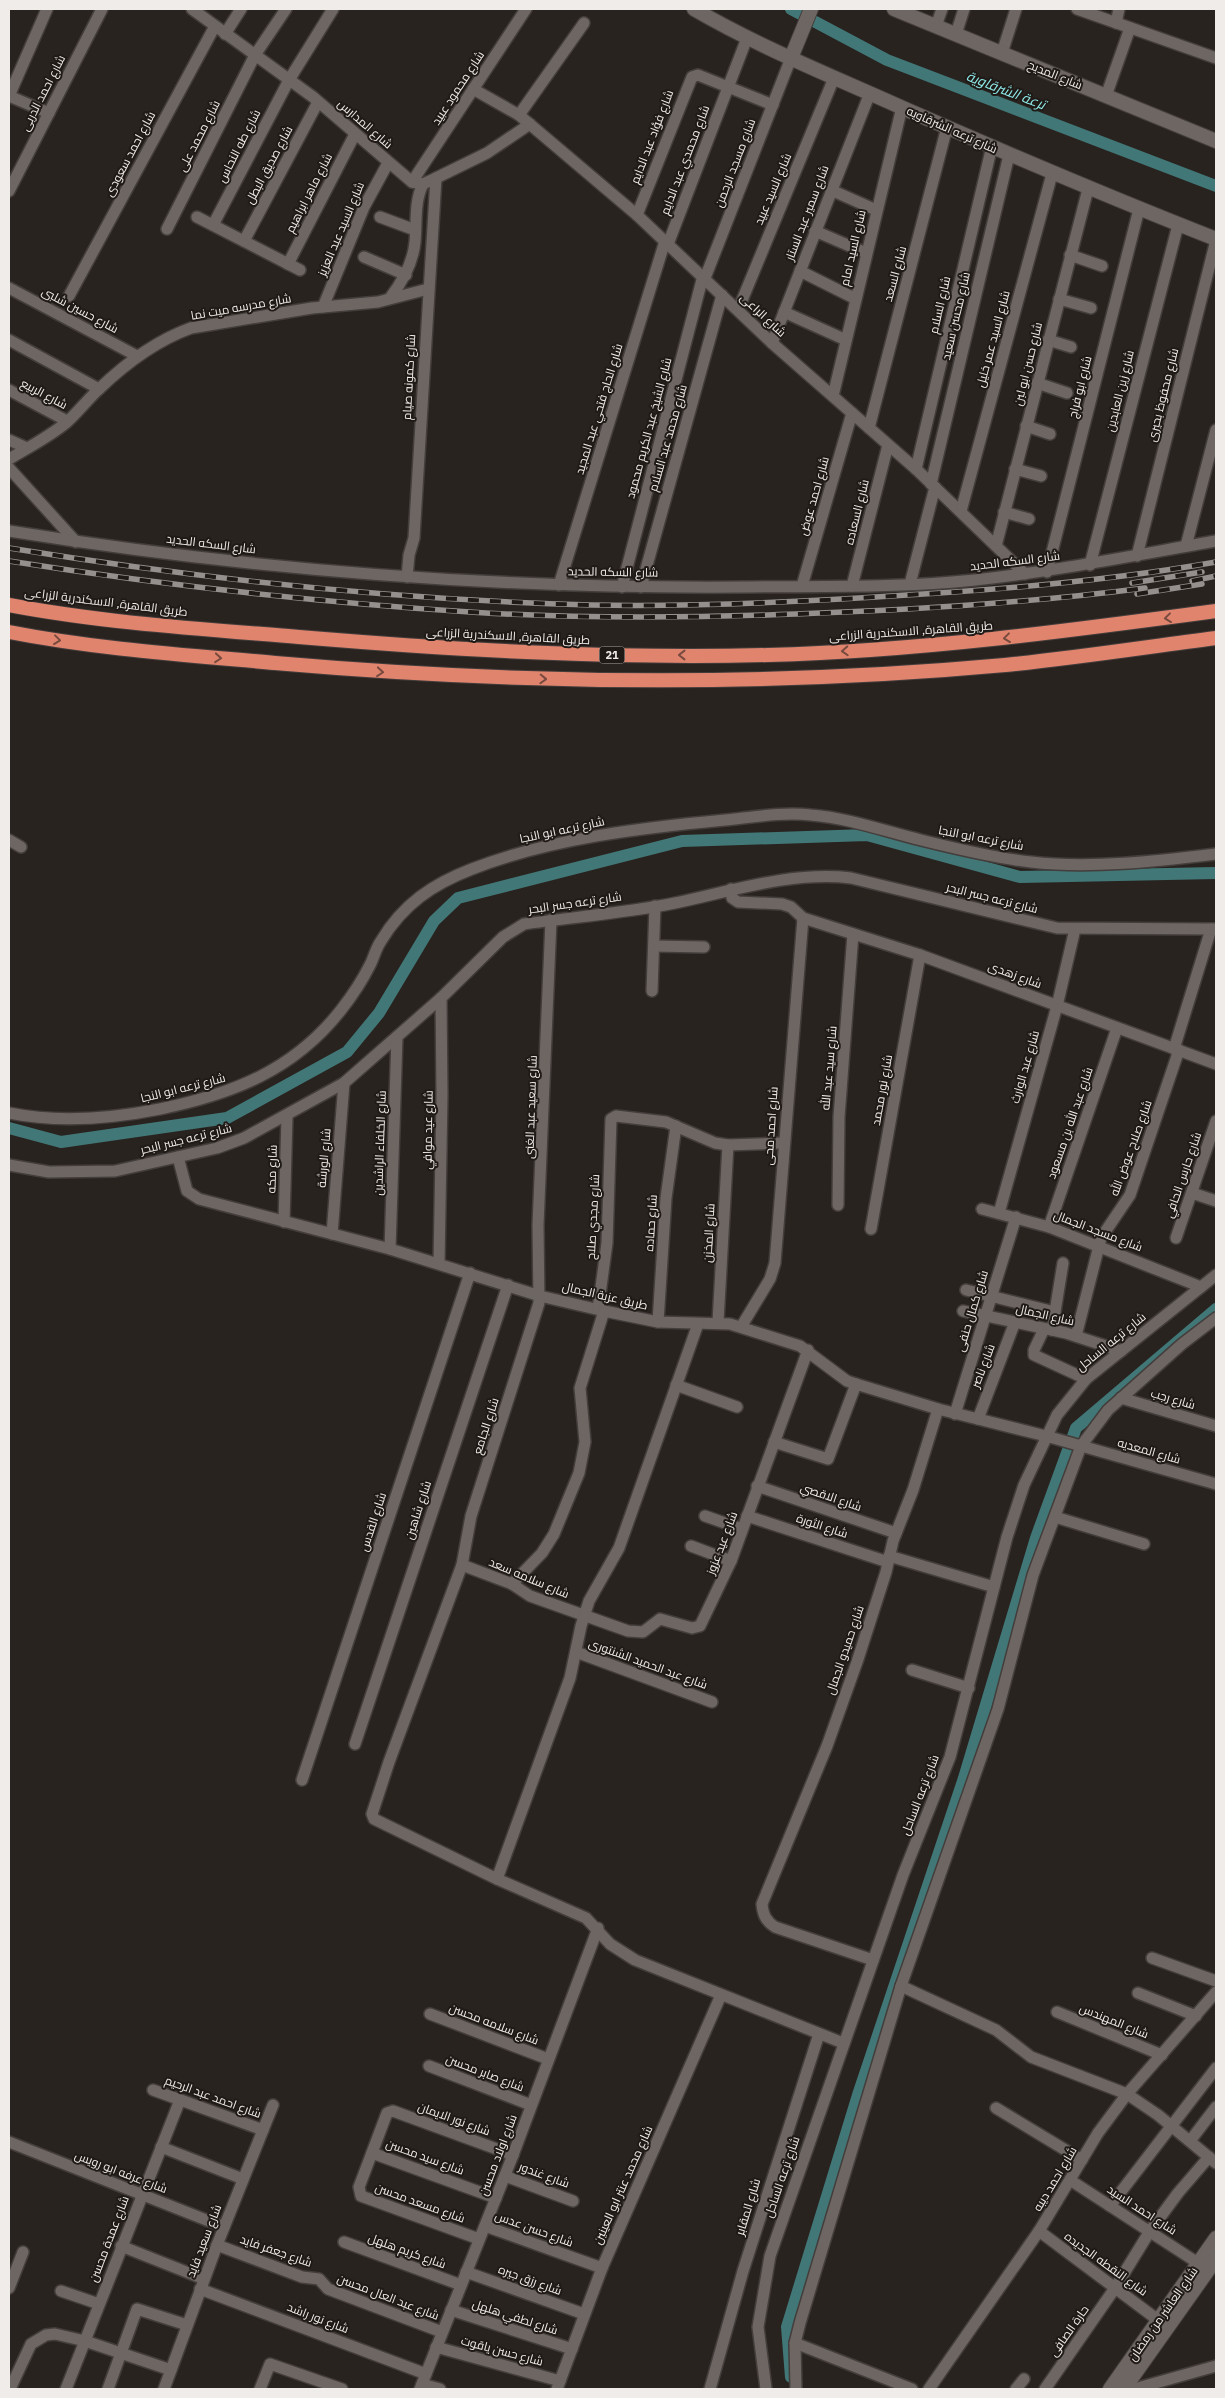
<svg xmlns="http://www.w3.org/2000/svg" width="1225" height="2398" viewBox="0 0 1225 2398" font-family="'IBM Plex Sans',Cairo,sans-serif">
  <style>
    .lines { fill: none; stroke-linecap: round; stroke-linejoin: round }
    .canal { stroke: #417877; stroke-width: 12 }
    .minor-casing { stroke: #433d3b; stroke-width: 14 }
    .tertiary-casing { stroke: #433d3b; stroke-width: 16 }
    .secondary-casing { stroke: #433d3b; stroke-width: 16 }
    .trunk-casing { stroke: #433d3b; stroke-width: 16 }
    .minor { stroke: #6d6663; stroke-width: 11 }
    .tertiary { stroke: #6d6663; stroke-width: 14 }
    .secondary { stroke: #6d6663; stroke-width: 14 }
    .trunk { stroke: #e1846e; stroke-width: 14 }
    .rail-casing { stroke: #95908e; stroke-width: 5.5 }
    .rail { stroke: #201a17; stroke-width: 4; stroke-dasharray: 11; stroke-linecap: butt }
    .oneway { stroke: #774a3e }
    .labels { text-anchor: middle; stroke-width: 4; stroke-linejoin: round; paint-order: stroke }
    .shield { fill: #201a17; stroke: #b2adab; stroke-width: 1 }
    .shield-label { font-size: 11px; font-weight: bold; fill: #f0ecea }
    .street-label { font-size: 12px; fill: #f0ecea; stroke: #201a17 }
    .water-label { font-size: 14px; font-style: italic; fill: #8febea; stroke: #201a17 }
  </style>
  <rect width="100%" height="100%" fill="#292320"/>
  <g class="lines">
    <g class="canal">
      <polyline points="791,9 887,60 1216,186"/>
      <polyline points="9,1128 61,1142 227,1118 347,1052 379,1013 434,921 458,898 682,841 867,835 1020,877 1216,873"/>
      <polyline points="791,2377 787,2327 858,2095 964,1778 1036,1538 1076,1428 1216,1309"/>
    </g>
    <g class="minor-casing">
      <g id="minor">
        <polyline points="192,9 313,97 412,182 423,184 436,178 487,153 530,124"/>
        <polyline points="1077,9 1216,58"/>
        <polyline points="1116,23 1119,9"/>
        <polyline points="936,26 942,9"/>
        <polyline points="225,34 241,9"/>
        <polyline points="956,34 964,9"/>
        <polyline points="1002,53 1016,9"/>
        <polyline points="473,89 519,115 637,215 772,343 916,469 1025,574"/>
        <polyline points="9,96 47,9"/>
        <polyline points="9,96 49,113"/>
        <polyline points="1106,96 1130,28"/>
        <polyline points="519,115 584,23"/>
        <polyline points="412,182 526,9"/>
        <polyline points="831,190 876,210"/>
        <polyline points="9,191 102,9"/>
        <polyline points="637,215 692,77 698,75 773,105"/>
        <polyline points="197,217 300,270"/>
        <polyline points="380,217 415,230"/>
        <polyline points="213,225 289,80 333,9"/>
        <polyline points="167,229 255,55 286,9"/>
        <polyline points="815,231 866,253"/>
        <polyline points="244,241 318,102"/>
        <polyline points="668,244 747,38"/>
        <polyline points="1070,255 1102,266"/>
        <polyline points="364,257 406,275"/>
        <polyline points="288,264 355,134"/>
        <polyline points="800,271 856,299"/>
        <polyline points="705,278 791,58"/>
        <polyline points="9,288 137,356"/>
        <polyline points="69,296 215,26"/>
        <path d="M390 298C403 281 413 263 415 242 417 222 414 202 423 184"/>
        <polyline points="1059,299 1091,308"/>
        <polyline points="323,307 364,207 388,163"/>
        <polyline points="738,310 834,78"/>
        <polyline points="784,312 846,340"/>
        <polyline points="9,340 99,389"/>
        <polyline points="1048,340 1071,347"/>
        <polyline points="772,343 870,93"/>
        <polyline points="1037,383 1067,393"/>
        <polyline points="9,390 67,421"/>
        <polyline points="833,396 902,107"/>
        <polyline points="1026,426 1050,434"/>
        <polyline points="869,428 947,127"/>
        <polyline points="9,440 27,448"/>
        <path d="M9 459C29 447 49 437 67 422 78 412 88 399 99 389 126 363 155 341 191 328L312 308 378 302 428 289"/>
        <polyline points="9,468 76,542"/>
        <polyline points="916,469 992,146"/>
        <polyline points="1015,469 1041,476"/>
        <polyline points="931,484 1009,155"/>
        <polyline points="961,511 1052,174"/>
        <polyline points="1004,512 1029,519"/>
        <path d="M9 531C252 570 498 589 744 587 821 586 899 588 975 580 1057 571 1136 555 1216 541"/>
        <polyline points="996,546 1088,189"/>
        <polyline points="1186,546 1216,430"/>
        <polyline points="1137,556 1216,240"/>
        <polyline points="1090,565 1178,225"/>
        <polyline points="1047,572 1139,209"/>
        <polyline points="407,577 409,555 414,538 436,178"/>
        <polyline points="910,584 935,487"/>
        <polyline points="559,585 665,241"/>
        <polyline points="802,586 852,413"/>
        <polyline points="852,586 888,445"/>
        <polyline points="622,587 703,276"/>
        <polyline points="641,587 722,295"/>
        <polyline points="9,840 21,847"/>
        <polyline points="731,889 732,898 738,902 782,904 791,907 803,918 920,955 1216,1064"/>
        <polyline points="551,920 538,1225 539,1303 471,1516 462,1565 389,1762 372,1814 374,1819 497,1879 586,1918 610,1944 635,1960 843,2043"/>
        <polyline points="654,946 704,947"/>
        <polyline points="652,991 655,906"/>
        <polyline points="1174,1049 1211,929"/>
        <path d="M9 1113C59 1123 110 1119 160 1109 233 1094 294 1070 341 1010 352 996 362 981 370 965 374 957 376 948 381 941 403 904 433 884 472 869 552 838 641 828 725 820 754 817 782 812 811 815 849 818 884 831 921 840 957 849 994 858 1031 862 1090 869 1158 861 1216 854"/>
        <polyline points="178,1157 187,1191 199,1199 390,1249 540,1296 604,1311 658,1322 730,1324 800,1346 847,1381 856,1384 938,1409 1046,1436 1216,1484"/>
        <path d="M9 1165 49 1172 115 1171 217 1148 244 1138 344 1083 441 998 503 937 524 924C574 917 625 913 675 903 732 891 792 871 851 878L1057 928 1216 929"/>
        <polyline points="1192,1193 1216,1201"/>
        <polyline points="838,1205 839,1117 853,934"/>
        <polyline points="982,1209 1049,1227 1201,1287"/>
        <polyline points="999,1213 1057,1006 1075,929"/>
        <polyline points="284,1222 287,1117"/>
        <polyline points="1049,1227 1117,1028"/>
        <polyline points="871,1229 920,955"/>
        <polyline points="332,1234 344,1083"/>
        <polyline points="1176,1238 1216,1121"/>
        <polyline points="390,1249 397,1037"/>
        <polyline points="439,1263 442,1095 441,998"/>
        <polyline points="966,1290 1055,1312"/>
        <polyline points="598,1309 607,1243 611,1119 616,1116 666,1122 715,1143 728,1145 783,1143"/>
        <polyline points="963,1311 1066,1333 1121,1351"/>
        <polyline points="658,1322 666,1198 676,1126"/>
        <polyline points="718,1322 728,1145"/>
        <polyline points="741,1327 770,1279 775,1263 803,918"/>
        <polyline points="1044,1329 1034,1350 1034,1355 1086,1379"/>
        <polyline points="1052,1330 1063,1263"/>
        <polyline points="1076,1336 1101,1238 1130,1195 1179,1050"/>
        <polyline points="676,1385 737,1407"/>
        <polyline points="1121,1398 1216,1426"/>
        <polyline points="955,1414 1016,1217"/>
        <polyline points="978,1419 1015,1322"/>
        <polyline points="774,1442 828,1459 856,1384"/>
        <polyline points="757,1486 896,1533"/>
        <polyline points="705,1516 742,1529"/>
        <polyline points="747,1516 888,1562"/>
        <polyline points="1055,1517 1144,1544"/>
        <polyline points="691,1546 731,1561"/>
        <polyline points="889,1556 994,1587"/>
        <polyline points="462,1565 512,1584 530,1596 628,1631 643,1632 660,1619 692,1628 700,1626 731,1561 808,1350"/>
        <polyline points="512,1584 542,1553 554,1534 579,1473 585,1442 580,1388 604,1311"/>
        <polyline points="576,1652 712,1702"/>
        <polyline points="912,1670 969,1688"/>
        <polyline points="355,1744 508,1285"/>
        <polyline points="302,1780 470,1273"/>
        <polyline points="497,1879 570,1678 581,1626 589,1601 619,1548 698,1324"/>
        <polyline points="1152,1958 1216,1981"/>
        <path d="M873 1960 775 1927C766 1921 763 1915 762 1904L827 1746 857 1662 886 1572 893 1541 913 1490 938 1409"/>
        <polyline points="901,1986 996,2030 1031,2057 1127,2094 1158,2115 1216,2163"/>
        <polyline points="1138,1993 1196,2016"/>
        <polyline points="1057,2012 1162,2055"/>
        <polyline points="430,2014 548,2059"/>
        <polyline points="429,2066 531,2105"/>
        <polyline points="153,2090 263,2130"/>
        <polyline points="996,2108 1082,2160"/>
        <polyline points="1190,2141 1216,2107"/>
        <polyline points="9,2142 224,2227"/>
        <polyline points="161,2147 243,2179"/>
        <polyline points="372,2153 496,2198"/>
        <polyline points="505,2176 573,2201"/>
        <polyline points="1070,2180 1198,2263"/>
        <polyline points="1110,2206 1216,2068"/>
        <polyline points="485,2226 602,2268"/>
        <polyline points="1039,2231 1158,2320"/>
        <polyline points="479,2239 361,2196 359,2187 387,2113 393,2111 513,2155"/>
        <polyline points="344,2242 461,2285"/>
        <polyline points="217,2245 302,2277 319,2279 328,2289 442,2332"/>
        <polyline points="121,2246 204,2279"/>
        <polyline points="466,2272 584,2314"/>
        <polyline points="9,2288 23,2252"/>
        <polyline points="200,2289 426,2374"/>
        <polyline points="61,2291 99,2304"/>
        <polyline points="451,2310 572,2349"/>
        <polyline points="795,2343 912,2389"/>
        <polyline points="436,2347 560,2381"/>
        <polyline points="422,2384 440,2389"/>
        <polyline points="10,2389 31,2344 46,2335 55,2334 85,2341 171,2370"/>
        <polyline points="66,2389 180,2100"/>
        <polyline points="108,2389 137,2309 187,2325"/>
        <polyline points="164,2389 217,2245 273,2105"/>
        <polyline points="260,2389 270,2364 342,2389"/>
        <polyline points="420,2389 513,2155 598,1928"/>
        <polyline points="557,2389 602,2268 721,1995"/>
        <polyline points="710,2389 743,2271 819,2034"/>
        <polyline points="766,2389 758,2327 770,2256 903,1875 950,1757 1007,1537 1024,1485 1057,1415 1086,1379 1216,1275"/>
        <polyline points="796,2389 795,2343 800,2323 901,1986 998,1709 1033,1575 1081,1446 1108,1410 1182,1344 1216,1318"/>
        <polyline points="929,2389 1039,2231 1098,2133 1127,2094 1216,1992"/>
        <polyline points="1016,2389 1024,2379"/>
        <polyline points="1045,2389 1115,2288 1150,2231 1178,2193 1209,2157"/>
        <polyline points="1134,2389 1216,2366"/>
      </g>
    </g>
    <g class="tertiary-casing">
      <path id="tertiary" d="M694 9C761 48 834 77 905 109 1008 154 1111 198 1216 239"/>
    </g>
    <g class="secondary-casing">
      <g id="secondary">
        <polyline points="894,9 1216,141"/>
        <polyline points="791,58 811,9"/>
        <polyline points="1110,2389 1216,2238"/>
        <polyline points="1124,2389 1216,2259"/>
      </g>
    </g>
    <g class="trunk-casing">
      <g id="trunk">
        <path d="M9 605C104 623 202 629 299 637 455 650 611 659 768 655 918 651 1067 631 1216 611"/>
        <path d="M9 632C96 649 186 655 275 663 517 684 763 687 1005 665 1075 658 1146 647 1216 638"/>
      </g>
    </g>
    <use href="#minor" class="minor"/>
    <use href="#tertiary" class="tertiary"/>
    <use href="#secondary" class="secondary"/>
    <use href="#trunk" class="trunk"/>
    <g class="rail-casing">
      <g id="rail">
        <path d="M9 548C201 579 396 600 591 605 696 607 802 602 907 595 1011 589 1114 580 1216 562"/>
        <path d="M9 561C162 585 315 602 470 612 579 619 688 618 796 614 913 610 1029 603 1145 588"/>
        <polyline points="1192,581 1216,576"/>
        <polyline points="1132,583 1202,572"/>
        <polyline points="1137,594 1202,584"/>
      </g>
    </g>
    <use href="#rail" class="rail"/>
  </g>
  <defs><path id="oneway-chevron" d="M-2-3.5L2.5 0L-2 3.5" fill="none" stroke-width="1.6" stroke-linecap="round" stroke-linejoin="round" transform="scale(1.25)"/></defs>
  <g class="oneway">
    <use href="#oneway-chevron" transform="translate(1168 618) rotate(173)"/>
    <use href="#oneway-chevron" transform="translate(1007 638) rotate(173)"/>
    <use href="#oneway-chevron" transform="translate(57 640) rotate(7)"/>
    <use href="#oneway-chevron" transform="translate(845 651) rotate(177)"/>
    <use href="#oneway-chevron" transform="translate(682 655) rotate(180)"/>
    <use href="#oneway-chevron" transform="translate(218 658) rotate(5)"/>
    <use href="#oneway-chevron" transform="translate(380 672) rotate(5)"/>
    <use href="#oneway-chevron" transform="translate(543 679) rotate(2)"/>
  </g>
  <g class="labels">
    <rect class="shield" x="599.5" y="646.5" width="25" height="17" rx="4"/>
    <g class="shield-label">
      <text x="612" y="659">21</text>
    </g>
    <g class="street-label">
      <text transform="translate(1055 75) rotate(22)" y="4">شارع المديح</text>
      <text transform="translate(458 88) rotate(-57)" y="4">شارع محمود عبيد</text>
      <text transform="translate(43 93) rotate(-63)" y="4">شارع احمد الدربى</text>
      <text transform="translate(365 124) rotate(41)" y="4">شارع المدارس</text>
      <text transform="translate(952 130) rotate(24)" y="4">شارع ترعه الشرقاويه</text>
      <text transform="translate(199 136) rotate(-63)" y="4">شارع محمد على</text>
      <text transform="translate(652 137) rotate(-69)" y="4">شارع فؤاد عبد الدايم</text>
      <text transform="translate(239 146) rotate(-63)" y="4">شارع طه النحاس</text>
      <text transform="translate(130 154) rotate(-62)" y="4">شارع احمد سعودى</text>
      <text transform="translate(685 160) rotate(-69)" y="4">شارع محمدي عبد الدايم</text>
      <text transform="translate(735 163) rotate(-69)" y="4">شارع مسجد الرحمن</text>
      <text transform="translate(269 165) rotate(-62)" y="4">شارع صديق البطل</text>
      <text transform="translate(773 189) rotate(-67)" y="4">شارع السيد عبيد</text>
      <text transform="translate(309 193) rotate(-63)" y="4">شارع ماهر ابراهيم</text>
      <text transform="translate(807 213) rotate(-69)" y="4">شارع سمير عبد الستار</text>
      <text transform="translate(341 229) rotate(-67)" y="4">شارع السيد عبد العزيز</text>
      <text transform="translate(853 248) rotate(-77)" y="4">شارع السيد امام</text>
      <text transform="translate(895 274) rotate(-75)" y="4">شارع السعد</text>
      <text transform="translate(940 305) rotate(-77)" y="4">شارع السلام</text>
      <text transform="translate(241 307) rotate(-10)" y="4">شارع مدرسه ميت نما</text>
      <text transform="translate(80 310) rotate(28)" y="4">شارع حسين شلبى</text>
      <text transform="translate(763 315) rotate(43)" y="4">شارع الراعى</text>
      <text transform="translate(956 316) rotate(-77)" y="4">شارع محسن سعيد</text>
      <text transform="translate(993 339) rotate(-75)" y="4">شارع السيد عمر خليل</text>
      <text transform="translate(1028 364) rotate(-76)" y="4">شارع حسن ابو لبن</text>
      <text transform="translate(409 377) rotate(-87)" y="4">شارع كمونه صيام</text>
      <text transform="translate(1080 387) rotate(-76)" y="4">شارع ابو فراج</text>
      <text transform="translate(1120 391) rotate(-76)" y="4">شارع زين العابدين</text>
      <text transform="translate(44 394) rotate(28)" y="4">شارع الربيع</text>
      <text transform="translate(1163 395) rotate(-76)" y="4">شارع محفوظ بحيرى</text>
      <text transform="translate(599 409) rotate(-73)" y="4">شارع الحاج فتحي عبد المجيد</text>
      <text transform="translate(649 428) rotate(-75)" y="4">شارع الشيخ عبد الكريم محمود</text>
      <text transform="translate(668 438) rotate(-74)" y="4">شارع محمد عبد السلام</text>
      <text transform="translate(814 496) rotate(-74)" y="4">شارع احمد عوض</text>
      <text transform="translate(857 512) rotate(-76)" y="4">شارع السعاده</text>
      <text transform="translate(211 544) rotate(7)" y="4">شارع السكه الحديد</text>
      <text transform="translate(1015 561) rotate(-7)" y="4">شارع السكه الحديد</text>
      <text transform="translate(613 572) rotate(1)" y="4">شارع السكه الحديد</text>
      <text transform="translate(106 602) rotate(7)" y="4">طريق القاهرة, الاسكندرية الزراعى</text>
      <text transform="translate(911 631) rotate(-4)" y="4">طريق القاهرة, الاسكندرية الزراعى</text>
      <text transform="translate(508 636) rotate(3)" y="4">طريق القاهرة, الاسكندرية الزراعى</text>
      <text transform="translate(562 830) rotate(-12)" y="4">شارع ترعه ابو النجا</text>
      <text transform="translate(981 838) rotate(11)" y="4">شارع ترعه ابو النجا</text>
      <text transform="translate(992 898) rotate(14)" y="4">شارع ترعه جسر البحر</text>
      <text transform="translate(575 903) rotate(-8)" y="4">شارع ترعه جسر البحر</text>
      <text transform="translate(1015 975) rotate(20)" y="4">شارع زهدى</text>
      <text transform="translate(1025 1067) rotate(-74)" y="4">شارع عبد الوارث</text>
      <text transform="translate(829 1068) rotate(-85)" y="4">شارع سيد عبد الله</text>
      <text transform="translate(183 1088) rotate(-14)" y="4">شارع ترعه ابو النجا</text>
      <text transform="translate(882 1090) rotate(-80)" y="4">شارع نور محمد</text>
      <text transform="translate(531 1107) rotate(-88)" y="4">شارع سعيد عبد الغنى</text>
      <text transform="translate(1070 1123) rotate(-71)" y="4">شارع عبد الله بن مسعود</text>
      <text transform="translate(771 1126) rotate(-86)" y="4">شارع احمد محى</text>
      <text transform="translate(428 1130) rotate(-89)" y="4">شارع عيد موافي</text>
      <text transform="translate(186 1139) rotate(-14)" y="4">شارع ترعه جسر البحر</text>
      <text transform="translate(380 1143) rotate(-88)" y="4">شارع الخلفاء الراشدين</text>
      <text transform="translate(1131 1148) rotate(-70)" y="4">شارع صلاح عوض الله</text>
      <text transform="translate(324 1158) rotate(-85)" y="4">شارع الورشة</text>
      <text transform="translate(272 1169) rotate(-88)" y="4">شارع مكه</text>
      <text transform="translate(1183 1175) rotate(-71)" y="4">شارع حارس الحافي</text>
      <text transform="translate(593 1217) rotate(-87)" y="4">شارع مجدي صلاح</text>
      <text transform="translate(651 1223) rotate(-86)" y="4">شارع حماده</text>
      <text transform="translate(1098 1231) rotate(21)" y="4">شارع مسجد الجمال</text>
      <text transform="translate(709 1233) rotate(-87)" y="4">شارع المخزن</text>
      <text transform="translate(605 1296) rotate(13)" y="4">طريق عزبة الجمال</text>
      <text transform="translate(972 1311) rotate(-73)" y="4">شارع كمال حنفى</text>
      <text transform="translate(1045 1315) rotate(13)" y="4">شارع الجمال</text>
      <text transform="translate(1111 1342) rotate(-39)" y="4">شارع ترعه الساحل</text>
      <text transform="translate(983 1366) rotate(-69)" y="4">شارع ناصر</text>
      <text transform="translate(1173 1399) rotate(16)" y="4">شارع رجب</text>
      <text transform="translate(486 1426) rotate(-72)" y="4">شارع الجامع</text>
      <text transform="translate(1149 1451) rotate(16)" y="4">شارع المعديه</text>
      <text transform="translate(831 1497) rotate(19)" y="4">شارع الاقصي</text>
      <text transform="translate(418 1510) rotate(-72)" y="4">شارع شاهين</text>
      <text transform="translate(373 1522) rotate(-72)" y="4">شارع القدس</text>
      <text transform="translate(822 1526) rotate(18)" y="4">شارع الثورة</text>
      <text transform="translate(722 1543) rotate(-69)" y="4">شارع عيد عزوز</text>
      <text transform="translate(529 1578) rotate(23)" y="4">شارع سلامه سعد</text>
      <text transform="translate(845 1650) rotate(-71)" y="4">شارع حميدو الجمال</text>
      <text transform="translate(648 1664) rotate(20)" y="4">شارع عبد الحميد الشنتورى</text>
      <text transform="translate(920 1795) rotate(-69)" y="4">شارع ترعه الساحل</text>
      <text transform="translate(1114 2021) rotate(22)" y="4">شارع المهندس</text>
      <text transform="translate(494 2024) rotate(21)" y="4">شارع سلامه محسن</text>
      <text transform="translate(485 2073) rotate(21)" y="4">شارع صابر محسن</text>
      <text transform="translate(213 2097) rotate(20)" y="4">شارع احمد عبد الرحيم</text>
      <text transform="translate(454 2119) rotate(20)" y="4">شارع نور الايمان</text>
      <text transform="translate(498 2155) rotate(-69)" y="4">شارع اولاد محسن</text>
      <text transform="translate(425 2157) rotate(20)" y="4">شارع سيد محسن</text>
      <text transform="translate(121 2172) rotate(21)" y="4">شارع عرفه ابو رويس</text>
      <text transform="translate(544 2175) rotate(20)" y="4">شارع غندور</text>
      <text transform="translate(782 2177) rotate(-71)" y="4">شارع ترعه الساحل</text>
      <text transform="translate(1055 2179) rotate(-59)" y="4">شارع احمد ديبه</text>
      <text transform="translate(623 2185) rotate(-66)" y="4">شارع محمد عنتر ابو العينين</text>
      <text transform="translate(420 2203) rotate(20)" y="4">شارع مسعد محسن</text>
      <text transform="translate(748 2207) rotate(-73)" y="4">شارع المقابر</text>
      <text transform="translate(1142 2210) rotate(33)" y="4">شارع احمد السيد</text>
      <text transform="translate(534 2229) rotate(20)" y="4">شارع حسن عدس</text>
      <text transform="translate(109 2239) rotate(-69)" y="4">شارع عمدة محسن</text>
      <text transform="translate(204 2241) rotate(-69)" y="4">شارع سعيد فايد</text>
      <text transform="translate(276 2251) rotate(19)" y="4">شارع جعفر فايد</text>
      <text transform="translate(407 2251) rotate(20)" y="4">شارع كريم هلهل</text>
      <text transform="translate(1106 2264) rotate(36)" y="4">شارع النقطه الجديده</text>
      <text transform="translate(530 2280) rotate(20)" y="4">شارع رزق جيره</text>
      <text transform="translate(388 2297) rotate(21)" y="4">شارع عبد العال محسن</text>
      <text transform="translate(1163 2314) rotate(-55)" y="4">شارع العاشر من رمضان</text>
      <text transform="translate(515 2317) rotate(18)" y="4">شارع لطفي هلهل</text>
      <text transform="translate(318 2318) rotate(21)" y="4">شارع نور راشد</text>
      <text transform="translate(1069 2331) rotate(-55)" y="4">حارة الصافى</text>
      <text transform="translate(502 2351) rotate(15)" y="4">شارع حسن ياقوت</text>
    </g>
    <g class="water-label">
      <text transform="translate(1006 90) rotate(21)" y="5">ترعة الشرقاوية</text>
    </g>
  </g>
  <rect width="1225" height="2398" fill="none" stroke="#f0ecea" stroke-width="20"/>
</svg>
